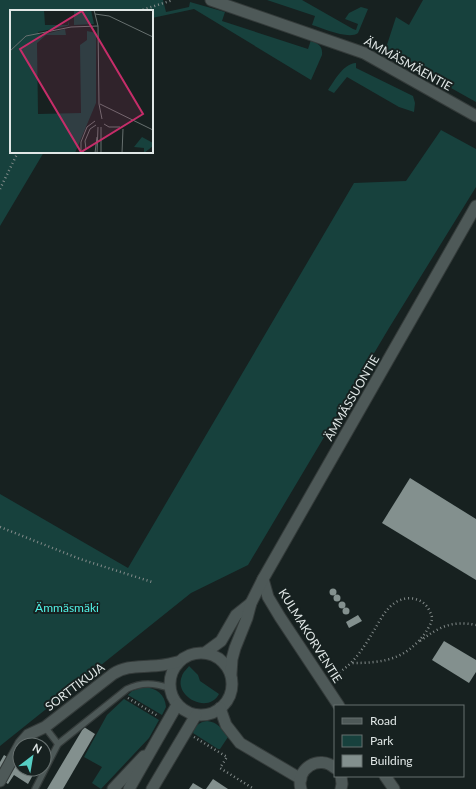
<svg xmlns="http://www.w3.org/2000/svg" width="476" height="789" viewBox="0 0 476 789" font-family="Lato,sans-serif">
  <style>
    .green { fill: #17413d }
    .building { fill: #83908e }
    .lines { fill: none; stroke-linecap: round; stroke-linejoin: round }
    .service-casing { stroke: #343b3a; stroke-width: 8 }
    .minor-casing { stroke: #343b3a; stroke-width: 13 }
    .path { stroke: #848c8b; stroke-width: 2.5; stroke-dasharray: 1 3; stroke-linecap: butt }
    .service { stroke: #4e5958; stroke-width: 5.5 }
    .minor { stroke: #4e5958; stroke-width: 11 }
    .labels { text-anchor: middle; stroke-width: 4; stroke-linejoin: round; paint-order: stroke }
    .street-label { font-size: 12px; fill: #e0e7e6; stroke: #172120 }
    .park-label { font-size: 12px; fill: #51f1e5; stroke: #172120 }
    .inset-road { fill: none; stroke: #67706f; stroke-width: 1 }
    .view { fill: #c52d69; fill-opacity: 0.15; stroke: #c52d69; stroke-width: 2 }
    .inset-edge { fill: none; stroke: #e0e7e6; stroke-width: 2 }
  </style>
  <rect width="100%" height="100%" fill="#172120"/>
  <g class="green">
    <path d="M0 0H163L166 12 189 7 190 2 225 12 222 21 308 49 311 40C318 44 323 46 322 55L311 80 194 9 152 18V11H11V152H44L0 226Z"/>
    <path d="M267 0H302L353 29 356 30 358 24 345 19 349 13 361 7 368 9 358 33C349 40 322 28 312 25L315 16Z"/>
    <polygon points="423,0 476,0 476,102 385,51 396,17 409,25"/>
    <path d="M356 63V68L413 96 415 103 414 112 399 107 347 77 334 93 328 90C335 80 343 64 356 63Z"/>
    <polygon points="441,130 476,149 476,187 389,328 248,565 191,593 0,746 0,494 128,568 354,183 406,181"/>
    <path d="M189 666 198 675 200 681 219 694C208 715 173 696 182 676 183 672 187 669 189 666Z"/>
    <path d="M144 687C156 688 165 694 166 707L162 715 128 695 132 691Z"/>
    <polygon points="124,699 159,720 149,738 101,789 92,783 102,767 84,757 107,715"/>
    <path d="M207 721C218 722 222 729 228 737L220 749H218L193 733C195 726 199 722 207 721Z"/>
  </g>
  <g class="building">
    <polygon points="410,478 476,519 476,580 382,523"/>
    <circle cx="333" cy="592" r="3.5"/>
    <circle cx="337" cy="598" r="3.5"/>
    <circle cx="342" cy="605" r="3.5"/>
    <circle cx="346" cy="611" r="3.5"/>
    <polygon points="358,615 362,621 349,628 346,622"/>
    <polygon points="444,641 476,660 476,672 469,683 432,660"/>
    <polygon points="84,727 95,734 63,789 47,789"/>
    <polygon points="4,755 20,765 20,769 32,769 30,773 33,775 28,784 14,775 8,784 0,779 0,762"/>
    <polygon points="213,779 228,789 206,789"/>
    <polygon points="193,783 203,789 189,789"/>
  </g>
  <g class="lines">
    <g class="service-casing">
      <g id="service">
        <polyline points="45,727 58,744"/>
        <path d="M35 789 58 744 127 689C142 682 154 683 169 688"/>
      </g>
    </g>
    <g class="minor-casing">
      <g id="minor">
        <polyline points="211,0 364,53 476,116"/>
        <polyline points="263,579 268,597 280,617 339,706"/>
        <polyline points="206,652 221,641 236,615 251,603"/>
        <circle cx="201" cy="684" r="31"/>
        <polyline points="231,674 232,659 235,648 247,618 251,603 263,579 476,206"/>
        <polyline points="220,708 226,725 240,743 301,779"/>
        <polyline points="385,776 394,789"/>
        <path d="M0 781 21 743 28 735 45 727 113 674C125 666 138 667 151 666 160 666 169 664 177 662"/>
        <polyline points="113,789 144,756"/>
        <polyline points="129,789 177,705"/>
        <polyline points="152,789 196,715"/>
        <path d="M301 789C295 769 319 754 335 768"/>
        <polyline points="341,789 342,784 341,776"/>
      </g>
    </g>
    <g class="path">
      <polyline points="139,11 173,0"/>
      <polyline points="0,189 18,152"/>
      <polyline points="0,527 80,559 152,582"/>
      <path d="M420 641C439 627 452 620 476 625"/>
      <path d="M332 676C351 668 363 649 373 632 380 621 385 608 398 601 410 595 425 599 430 612 431 614 432 616 432 618 432 623 428 628 426 632 406 660 383 663 351 663"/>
      <polyline points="128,698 158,716"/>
      <polyline points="194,737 227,757 220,768 254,789"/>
      <polyline points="42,741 41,743 48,747"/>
    </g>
    <use href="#service" class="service"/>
    <use href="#minor" class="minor"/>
  </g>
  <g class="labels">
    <g class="street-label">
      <text transform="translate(408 64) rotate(29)" y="4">ÄMMÄSMÄENTIE</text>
      <text transform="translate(352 398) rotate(-60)" y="4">ÄMMÄSSUONTIE</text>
      <text transform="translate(310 636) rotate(58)" y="4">KULMAKORVENTIE</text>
      <text transform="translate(75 687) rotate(-37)" y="4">SORTTIKUJA</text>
    </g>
    <g class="park-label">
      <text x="67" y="612">Ämmäsmäki</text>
    </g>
  </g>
  <g transform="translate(10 10)">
    <rect width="143" height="143" fill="#172120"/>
    <path d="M0 0H34L35 15H58V11L59 15 57 16 28 22 32 27 35 24 55 19 56 25H36L27 33 28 104 71 103 70 35 77 30V21L86 23V93L65 143H0ZM64 0H81L84 14 64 15ZM132 127 143 133V136L134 143V138L124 137Z" fill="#17413d"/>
    <path class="inset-road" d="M84 0 88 16 89 94 92 109M85 4 99 6 143 27M0 41 16 26 61 17 88 16M90 94 143 120M94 114 99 117H110M71 143V132L77 117 85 111M71 143 76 139 75 131 80 119 86 115M85 143 87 127M87 143 88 117M91 143V117M112 143 113 119"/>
    <path class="view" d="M72 1 133 104 71 142 10 39Z"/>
    <rect width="143" height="143" class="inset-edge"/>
  </g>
  <rect x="334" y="705" width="130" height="72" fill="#172120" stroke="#67706f"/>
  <rect x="342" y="718" width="20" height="6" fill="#4e5958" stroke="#67706f"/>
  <text x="370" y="725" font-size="12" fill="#e0e7e6">Road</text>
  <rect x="342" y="735" width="20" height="12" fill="#17413d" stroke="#67706f"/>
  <text x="370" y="745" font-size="12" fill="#e0e7e6">Park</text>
  <rect x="342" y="755" width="20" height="12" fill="#83908e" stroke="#67706f"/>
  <text x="370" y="765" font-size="12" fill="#e0e7e6">Building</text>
  <g transform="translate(32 757) rotate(31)"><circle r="19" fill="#172120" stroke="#67706f"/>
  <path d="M0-3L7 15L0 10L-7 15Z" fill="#56cec4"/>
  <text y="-6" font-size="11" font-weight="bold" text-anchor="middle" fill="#e0e7e6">N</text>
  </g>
</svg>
